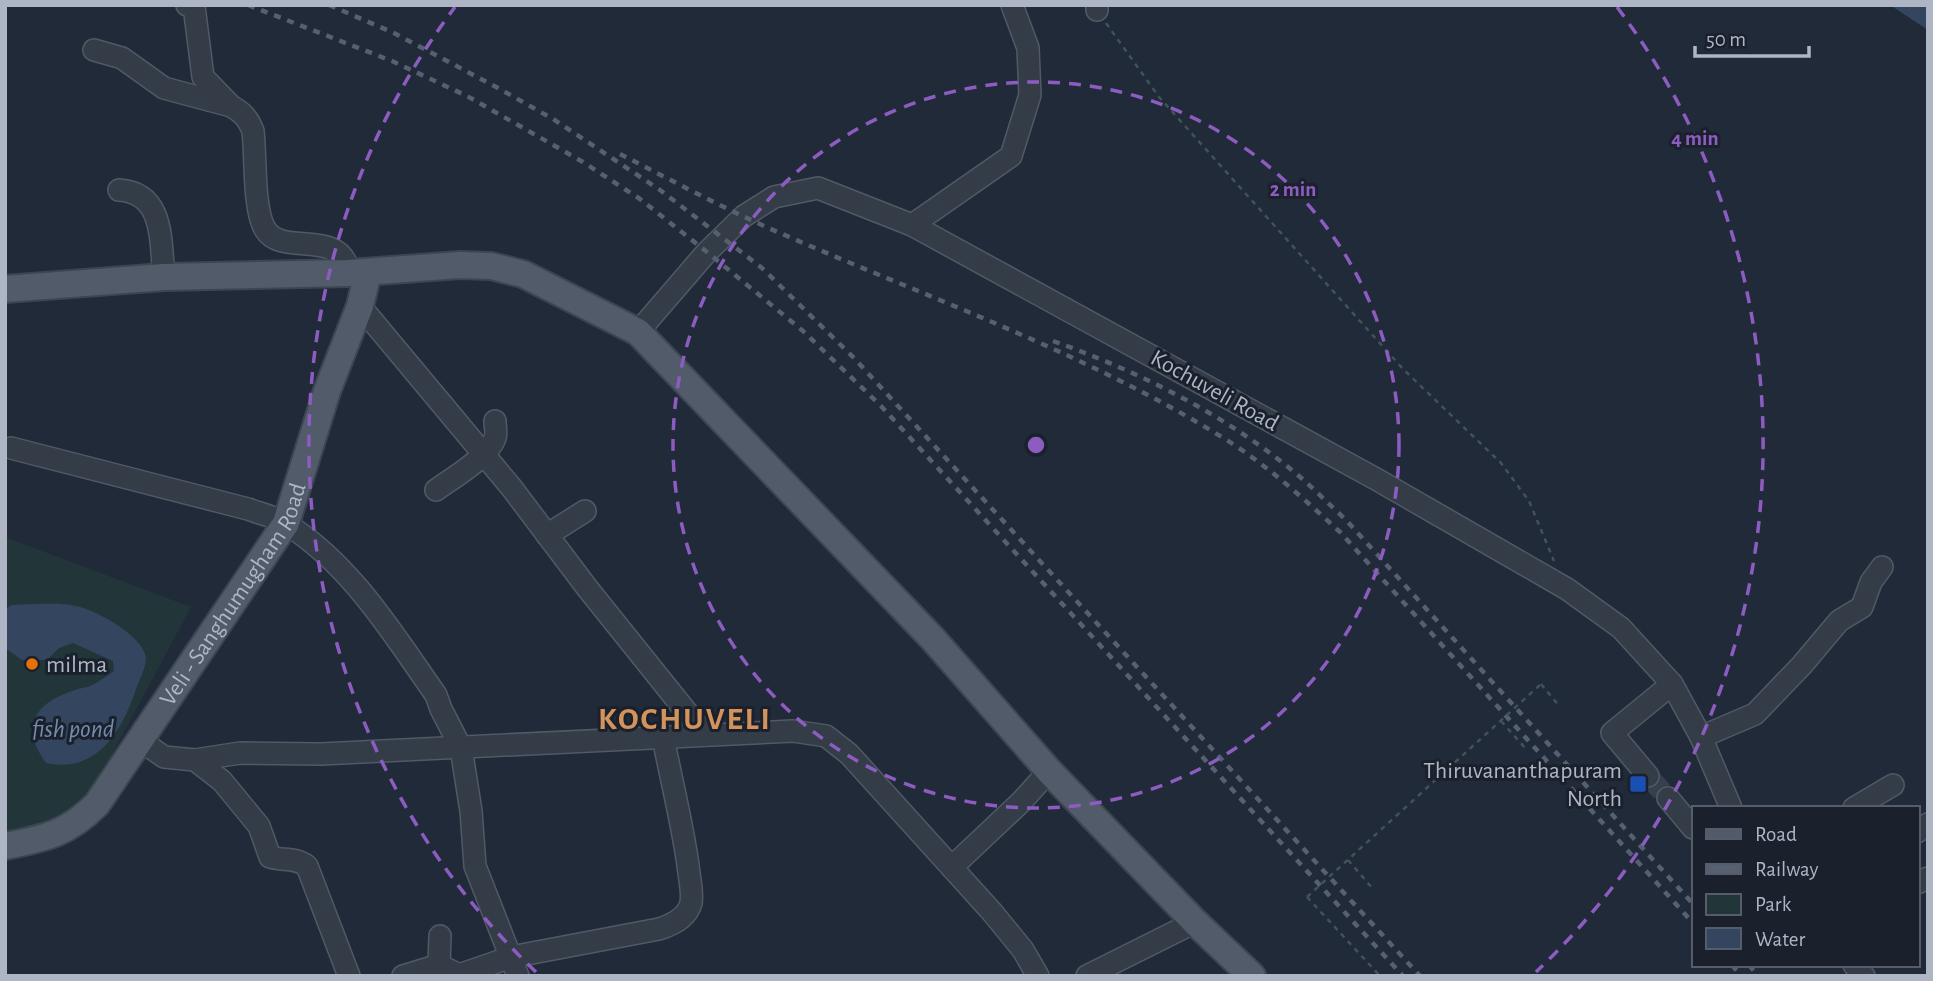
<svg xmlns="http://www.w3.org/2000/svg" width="1933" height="981" viewBox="0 0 1933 981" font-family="'Alegreya Sans',sans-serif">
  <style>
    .green { fill: #223639 }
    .water { fill: #34455f }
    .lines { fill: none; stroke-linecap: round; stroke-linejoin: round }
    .minor-tunnel { stroke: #353f4d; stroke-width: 21; stroke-dasharray: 21 10; stroke-linecap: butt }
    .minor-casing { stroke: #515966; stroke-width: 24 }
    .major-casing { stroke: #3d4552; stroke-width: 30 }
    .path { stroke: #405356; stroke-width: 2.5; stroke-dasharray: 5 5; stroke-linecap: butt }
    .minor { stroke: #343c48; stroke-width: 21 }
    .major { stroke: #525b69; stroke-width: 26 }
    .rail { stroke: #566070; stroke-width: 4.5; stroke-dasharray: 7 7; stroke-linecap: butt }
    .path-bridge { stroke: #405356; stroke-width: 2.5; stroke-dasharray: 5 5; stroke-linecap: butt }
    .ring { fill: none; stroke: #8d5cc1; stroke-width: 3.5; stroke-dasharray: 12 9 }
    .food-dot { fill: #e8710a; stroke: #1a212d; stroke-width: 2.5 }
    .transit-dot { fill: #1a4fb4; stroke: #1a212d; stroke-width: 2.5 }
    .labels { text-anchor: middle; stroke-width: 6; stroke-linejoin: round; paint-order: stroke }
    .street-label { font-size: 24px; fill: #aeb6c5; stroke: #1a212d }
    .poi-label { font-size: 24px; fill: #aeb6c5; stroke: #1a212d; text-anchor: start }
    .water-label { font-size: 26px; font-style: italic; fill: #768cad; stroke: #1a212d }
    .district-label { font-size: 32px; font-weight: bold; letter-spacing: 2px; fill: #d3935b; stroke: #1a212d }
    .centre { fill: #8d5cc1; stroke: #1a212d; stroke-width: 3.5 }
    .ring-label { font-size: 21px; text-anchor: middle; font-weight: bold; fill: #8d5cc1; stroke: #1a212d; stroke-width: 6; stroke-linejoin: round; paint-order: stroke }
  </style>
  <rect width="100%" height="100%" fill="#202a38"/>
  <polygon class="green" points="5,537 191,607 86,803 56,821 5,831"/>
  <g class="water">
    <polygon points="1890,5 1928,5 1928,30"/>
    <path d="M37 604C49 604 63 603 75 606 95 609 144 636 146 658 146 667 139 681 136 689 122 731 97 774 46 763 19 726 35 703 75 690 80 688 85 688 90 686 99 682 106 676 114 671L113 661 73 643 59 648 47 660H22L5 648V609L12 605Z"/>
  </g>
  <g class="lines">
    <polyline class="minor-tunnel" points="1648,776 1668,798"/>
    <g class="minor-casing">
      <g id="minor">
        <polyline points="187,5 194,6 203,77 231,106"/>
        <polyline points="1097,10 1097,5"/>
        <path d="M94 50 122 58 164 88 231 106C242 112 248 118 253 131 256 155 253 209 265 229 282 258 341 226 349 273"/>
        <path d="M119 190C165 193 160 241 164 277"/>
        <polyline points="912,225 1011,156 1030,95 1028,48 1012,5"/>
        <polyline points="360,306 511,487 588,589 705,735"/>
        <polyline points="638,332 707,252 744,216 774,197 818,188 912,225 1376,479 1567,589 1621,628 1672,684 1701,737 1731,808"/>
        <path d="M11 448 248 509C261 514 277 517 288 525 352 566 393 634 436 695L441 709 461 748 471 811 475 866 518 976"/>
        <path d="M436 490C451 479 489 457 495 438 497 434 495 426 495 421"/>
        <polyline points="547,535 585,511"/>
        <polyline points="1701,737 1755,714 1802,665 1839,621 1862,607 1871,582 1882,567"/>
        <polyline points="140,740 164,757 195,760"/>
        <polyline points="1648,776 1612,733 1672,684"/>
        <polyline points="1668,798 1693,828"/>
        <polyline points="1854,808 1893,785"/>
        <polyline points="1917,832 1928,824"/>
        <polyline points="952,867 1022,801 1049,771"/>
        <polyline points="1917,883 1928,878"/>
        <polyline points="439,965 440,936"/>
        <polyline points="1854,965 1864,976"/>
        <path d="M349 976 307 866C295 857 283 861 270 857L259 826 222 781 195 760 240 753 321 754 793 731 826 736 849 754 992 912 1023 950 1038 976"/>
        <path d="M403 976 439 965 459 975 511 957 659 929C672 925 687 918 691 903 693 891 689 877 688 865 682 822 671 779 663 737"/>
        <polyline points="1087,976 1195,922"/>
      </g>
    </g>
    <g class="major-casing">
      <g id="major">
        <polyline points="5,289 164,277 349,273 460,265 491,266 523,274 638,332 933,639 1049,771 1195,922 1252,976"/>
        <path id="s1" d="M5 846C46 838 67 834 97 804L286 523 327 391 360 306 368 272"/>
      </g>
    </g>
    <g class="path">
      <polyline points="1106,23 1159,97 1403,369 1501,463 1529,501 1554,561"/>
      <polyline points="1541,684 1560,707"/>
      <polyline points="1501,721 1526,749"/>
      <polyline points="1348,860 1373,889"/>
      <polyline points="1307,897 1380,976"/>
    </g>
    <use href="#minor" class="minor"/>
    <use href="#major" class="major"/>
    <g class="rail">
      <polyline points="248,5 392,61 467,96 583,162 640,199 707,252 803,331 881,406 1403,976"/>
      <polyline points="329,5 394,33 498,88 553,119 660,190 762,268 854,358 1420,976"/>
      <path d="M620 154C675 182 730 212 787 236 934 300 1088 354 1225 439 1267 465 1304 499 1340 532L1693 923"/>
      <path d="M1053 341C1140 372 1228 416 1299 476 1315 490 1330 505 1346 520L1693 904"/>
      <polyline points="1732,965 1741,976"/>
      <polyline points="1749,965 1758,976"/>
    </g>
    <polyline class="path-bridge" points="1307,897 1541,684"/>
  </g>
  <g class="ring">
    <circle cx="1036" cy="445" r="363"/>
    <path d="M536 972A727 727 0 0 1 455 7M1617 7A727 727 0 0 1 1536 972"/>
  </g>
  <circle class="food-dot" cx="32" cy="664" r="7"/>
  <rect class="transit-dot" x="1629" y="775" width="18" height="18" rx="3.5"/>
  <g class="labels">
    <g class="street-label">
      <text transform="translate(1215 390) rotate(29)" y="8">Kochuveli Road</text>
      <text dy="8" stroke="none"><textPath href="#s1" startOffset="354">Veli - Sanghumugham Road</textPath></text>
    </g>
    <g class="poi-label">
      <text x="46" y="672">milma</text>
      <text x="1622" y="778" text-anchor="end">Thiruvananthapuram<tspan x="1622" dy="28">North</tspan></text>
    </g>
    <g class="water-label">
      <text x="73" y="737">fish pond</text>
    </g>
    <g class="district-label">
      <text x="685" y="729">KOCHUVELI</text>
    </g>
  </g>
  <circle cx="1036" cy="445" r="10" class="centre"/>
  <g class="ring-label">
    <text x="1695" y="145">4 min</text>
    <text x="1293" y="196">2 min</text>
  </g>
  <rect width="1933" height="981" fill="none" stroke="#aeb6c5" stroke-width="14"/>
  <rect x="1692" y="806" width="228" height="161" fill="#1a212d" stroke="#555d6a" stroke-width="2"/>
  <rect x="1706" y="829" width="35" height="10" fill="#525b69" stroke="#555d6a" stroke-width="2"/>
  <text x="1755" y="841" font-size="21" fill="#aeb6c5">Road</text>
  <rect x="1706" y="864" width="35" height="10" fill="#566070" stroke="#555d6a" stroke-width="2"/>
  <text x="1755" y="876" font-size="21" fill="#aeb6c5">Railway</text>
  <rect x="1706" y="894" width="35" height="21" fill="#223639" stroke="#555d6a" stroke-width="2"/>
  <text x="1755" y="911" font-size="21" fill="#aeb6c5">Park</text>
  <rect x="1706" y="928" width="35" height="21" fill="#34455f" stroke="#555d6a" stroke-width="2"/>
  <text x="1755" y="946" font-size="21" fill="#aeb6c5">Water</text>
  <path d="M1695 46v10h114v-10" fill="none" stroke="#aeb6c5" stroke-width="3.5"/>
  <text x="1706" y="46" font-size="21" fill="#aeb6c5" stroke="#1a212d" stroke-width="5" paint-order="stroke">50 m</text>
</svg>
